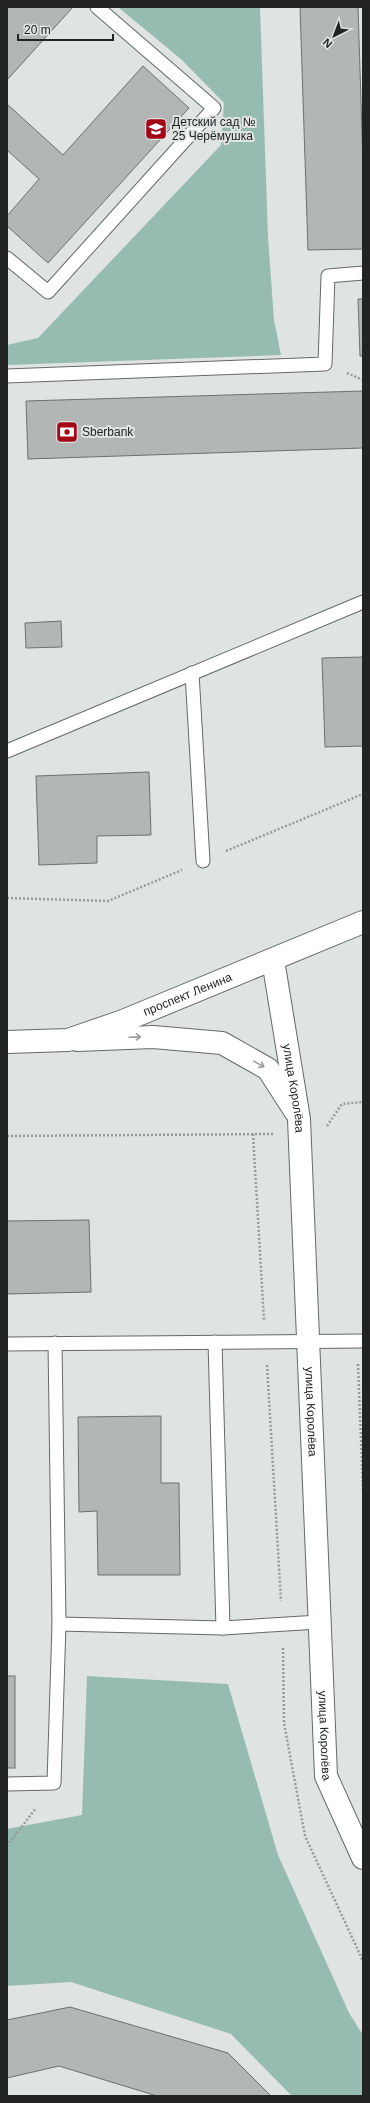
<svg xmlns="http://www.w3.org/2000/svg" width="370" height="2103" viewBox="0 0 370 2103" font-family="Arial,sans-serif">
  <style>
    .green { fill: #96bcb1 }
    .building { fill: #b2b7b5; stroke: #6c716f }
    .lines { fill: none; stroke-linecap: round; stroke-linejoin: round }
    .service-casing { stroke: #646967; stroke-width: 15 }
    .tertiary-casing { stroke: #646967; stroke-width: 24 }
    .secondary-casing { stroke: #646967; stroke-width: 24 }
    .path { stroke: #969a99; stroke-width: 2.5; stroke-dasharray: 2 2; stroke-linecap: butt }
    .service { stroke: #fff; stroke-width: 13 }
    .tertiary { stroke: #fff; stroke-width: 22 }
    .secondary { stroke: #fff; stroke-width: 22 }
    .oneway { stroke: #9c9c9c }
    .labels { text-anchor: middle; stroke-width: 4; stroke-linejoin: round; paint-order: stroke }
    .poi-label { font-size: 12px; fill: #222424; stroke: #dfe4e3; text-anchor: start }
    .street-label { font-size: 12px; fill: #222424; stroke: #dfe4e3 }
  </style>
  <rect width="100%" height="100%" fill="#dfe4e3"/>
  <g class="green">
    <polygon points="118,7 260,7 268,237 274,320 281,355 7,365 7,345 38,338 221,145 224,103 182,60"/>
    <polygon points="87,1676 228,1684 278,1855 349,2013 363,2035 363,2096 292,2096 231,2034 71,1982 7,1986 7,1829 82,1815"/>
  </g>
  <g class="building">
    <polygon points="7,7 73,7 7,80"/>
    <polygon points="300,7 358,7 363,164 363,249 308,250"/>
    <polygon points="143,66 189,108 48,263 7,226 7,216 39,179 7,150 7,104 63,155"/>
    <polygon points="358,299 363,299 363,356 360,356"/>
    <polygon points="363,391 363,448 28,459 26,401"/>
    <polygon points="61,621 62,647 26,648 25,623"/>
    <polygon points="363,657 363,746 325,747 322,658"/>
    <polygon points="149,772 151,835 97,836 97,863 39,865 36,776"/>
    <polygon points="89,1220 91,1292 7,1294 7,1221"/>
    <polygon points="161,1416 161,1483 179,1483 180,1575 98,1575 97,1511 79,1512 78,1417"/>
    <rect x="7" y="1676" width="8" height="92"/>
    <polygon points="70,2007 228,2053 271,2096 157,2096 59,2066 7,2078 7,2020"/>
  </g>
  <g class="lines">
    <g class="service-casing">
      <g id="service">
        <polyline points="7,258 48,292 214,108 97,7"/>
        <polyline points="7,376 325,364 328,276 363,273"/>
        <polyline points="192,673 203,861"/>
        <polyline points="7,751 363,602"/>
        <polyline points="215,1342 223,1628 319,1622"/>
        <polyline points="7,1344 363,1341"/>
        <polyline points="59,1624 223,1628"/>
        <polyline points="7,1784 54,1783 59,1624 55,1343"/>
      </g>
    </g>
    <g class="tertiary-casing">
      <g id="tertiary">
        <path id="s1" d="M273 960 299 1119 326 1776 363 1858"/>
        <polyline points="77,1040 153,1037 222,1043 268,1069 295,1111"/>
      </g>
    </g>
    <g class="secondary-casing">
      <g id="secondary">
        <path id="s2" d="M7 1042 68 1040 123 1021 363 922"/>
      </g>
    </g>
    <g class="path">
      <polyline points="347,373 363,380"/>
      <polyline points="226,851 363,794"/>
      <polyline points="7,898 108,901 182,870"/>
      <polyline points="327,1126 342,1104 363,1102"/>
      <polyline points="253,1134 264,1320"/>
      <polyline points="7,1136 273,1134"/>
      <polyline points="358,1364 363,1490"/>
      <polyline points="267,1365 281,1601"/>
      <polyline points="283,1648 284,1723 305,1836 363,1961"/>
      <polyline points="7,1846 36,1808"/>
    </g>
    <use href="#service" class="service"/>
    <use href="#tertiary" class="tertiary"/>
    <use href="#secondary" class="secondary"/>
  </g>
  <defs><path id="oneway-shaft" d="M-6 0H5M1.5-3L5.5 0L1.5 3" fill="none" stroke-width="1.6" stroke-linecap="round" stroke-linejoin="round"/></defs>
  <g class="oneway">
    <use href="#oneway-shaft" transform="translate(135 1037) rotate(-2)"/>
    <use href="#oneway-shaft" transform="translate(259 1064) rotate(29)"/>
  </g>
  <defs>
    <g id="school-square" transform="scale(1.15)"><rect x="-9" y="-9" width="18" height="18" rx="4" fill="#a20617" stroke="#dfe4e3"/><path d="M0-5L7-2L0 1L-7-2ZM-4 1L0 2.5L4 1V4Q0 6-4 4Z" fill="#fff"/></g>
    <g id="bank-square" transform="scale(1.15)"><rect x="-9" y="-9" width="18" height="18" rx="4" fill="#a20617" stroke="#dfe4e3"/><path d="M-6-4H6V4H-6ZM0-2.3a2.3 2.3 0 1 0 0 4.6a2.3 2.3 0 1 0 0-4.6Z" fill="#fff"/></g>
  </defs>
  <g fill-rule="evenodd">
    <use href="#school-square" x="156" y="129"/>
    <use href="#bank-square" x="67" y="432"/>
  </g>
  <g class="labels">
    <g class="poi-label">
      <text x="172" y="126">Детский сад №<tspan x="172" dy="14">25 Черёмушка</tspan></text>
      <text x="82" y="436">Sberbank</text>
    </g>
    <g class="street-label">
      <text dy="4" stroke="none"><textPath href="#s2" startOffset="189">проспект Ленина</textPath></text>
      <text dy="4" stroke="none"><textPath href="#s1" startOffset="130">улица Королёва</textPath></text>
      <text dy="4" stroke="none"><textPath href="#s1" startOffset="454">улица Королёва</textPath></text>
      <text dy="4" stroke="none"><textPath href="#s1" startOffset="778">улица Королёва</textPath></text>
    </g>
  </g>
  <rect width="370" height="2103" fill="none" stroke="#222424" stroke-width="16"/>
  <g transform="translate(334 36) rotate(222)" stroke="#dfe4e3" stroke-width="3" paint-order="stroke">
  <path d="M0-3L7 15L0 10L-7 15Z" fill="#222424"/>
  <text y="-6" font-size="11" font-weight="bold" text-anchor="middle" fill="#222424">N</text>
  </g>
  <path d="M18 34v6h95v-6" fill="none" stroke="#222424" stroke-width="2"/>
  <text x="24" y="34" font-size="12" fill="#222424" stroke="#dfe4e3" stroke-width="3" paint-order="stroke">20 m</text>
</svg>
